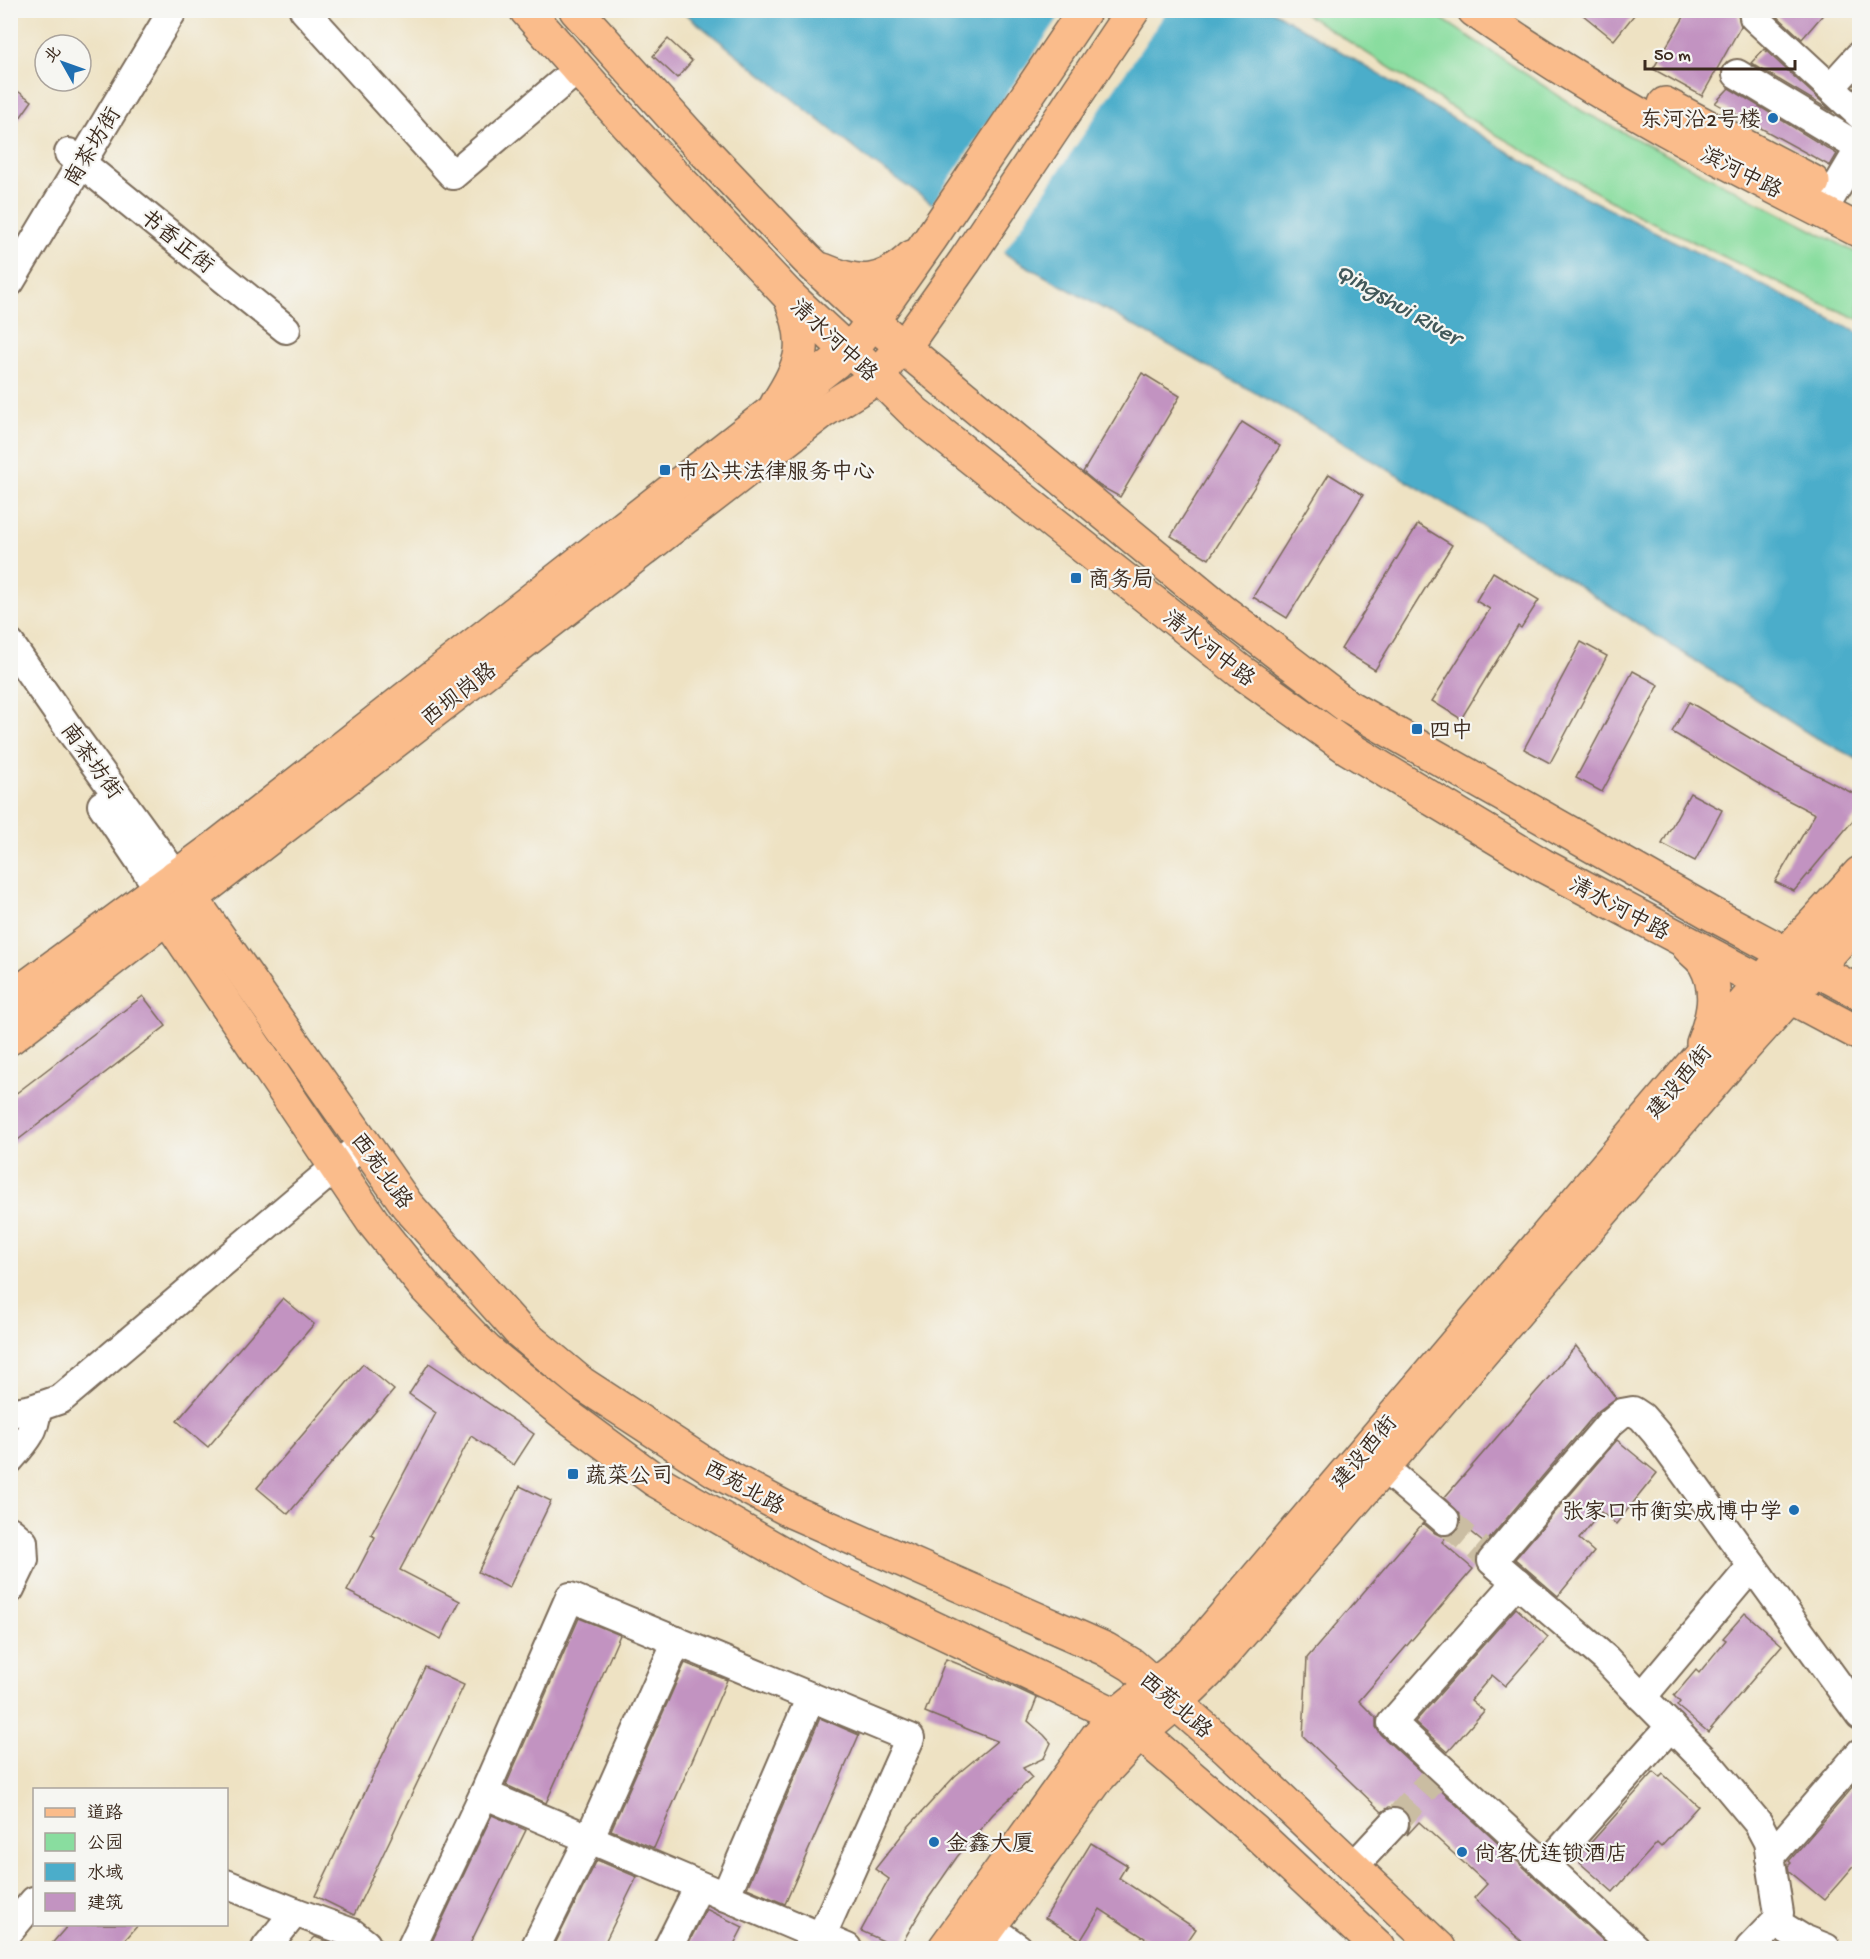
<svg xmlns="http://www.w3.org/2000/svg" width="1870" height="1959" viewBox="0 0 1870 1959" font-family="'Gochi Hand','LXGW WenKai TC',sans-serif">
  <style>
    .green { fill: #89dd9f; stroke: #62845e; stroke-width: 1.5 }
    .water { fill: #4badca; stroke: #436c74; stroke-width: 1.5 }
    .pier { fill: #eee2c3 }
    .building { fill: #c293c1 }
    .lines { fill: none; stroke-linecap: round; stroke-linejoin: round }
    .minor-tunnel { stroke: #cabda2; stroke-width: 28; stroke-dasharray: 28 14; stroke-linecap: butt }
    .minor-casing { stroke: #7a6a58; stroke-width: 32 }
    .major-casing { stroke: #7a6a58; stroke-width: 36 }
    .minor { stroke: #fff; stroke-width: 28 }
    .major { stroke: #fabc8b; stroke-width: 33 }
    .poi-dot { fill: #1f6fb2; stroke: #f6f6f2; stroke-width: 2 }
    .labels { text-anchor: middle; stroke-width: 4.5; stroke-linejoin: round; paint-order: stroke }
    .poi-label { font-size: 22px; fill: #3b2a1e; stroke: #f6f6f2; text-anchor: start }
    .street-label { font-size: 22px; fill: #3b2a1e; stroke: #f6f6f2 }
    .water-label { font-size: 24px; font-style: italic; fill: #41585a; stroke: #f6f6f2 }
  </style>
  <rect width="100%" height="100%" fill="#f6f6f2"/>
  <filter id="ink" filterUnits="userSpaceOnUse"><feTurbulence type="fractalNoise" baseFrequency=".0167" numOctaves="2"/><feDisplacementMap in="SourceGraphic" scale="12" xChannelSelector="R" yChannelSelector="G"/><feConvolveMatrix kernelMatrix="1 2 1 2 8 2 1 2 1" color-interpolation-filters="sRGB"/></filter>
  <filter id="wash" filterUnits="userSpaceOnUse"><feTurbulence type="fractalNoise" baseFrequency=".008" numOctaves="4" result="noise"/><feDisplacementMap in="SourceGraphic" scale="24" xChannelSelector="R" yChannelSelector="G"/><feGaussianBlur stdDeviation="1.35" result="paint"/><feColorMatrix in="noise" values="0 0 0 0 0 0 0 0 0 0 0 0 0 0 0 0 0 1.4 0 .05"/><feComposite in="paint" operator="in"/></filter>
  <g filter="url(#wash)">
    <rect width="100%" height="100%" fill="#eee2c3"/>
    <polygon class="green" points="1301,11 1430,11 1582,111 1859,254 1859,319 1814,300 1625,209 1478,124"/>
    <polygon class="water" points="682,11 1273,11 1581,195 1859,333 1859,760 1811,735 1529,554 1310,423 1012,258 873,163"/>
    <polygon class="pier" points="1063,11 1167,11 1002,255 931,206"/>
    <g id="blocks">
      <g class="building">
        <polygon points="1577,10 1638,10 1614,40"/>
        <polygon points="1688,10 1739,10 1738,15 1741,26 1702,96 1653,69"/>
        <polygon points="1775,10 1827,10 1802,39 1775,14"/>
        <polygon points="668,39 692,61 677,78 653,56"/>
        <polygon points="1764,49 1833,112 1751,63"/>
        <polygon points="10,86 32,101 10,132"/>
        <polygon points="1729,88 1837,154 1830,166 1715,103"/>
        <polygon points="1142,373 1180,396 1120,497 1100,486 1083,472"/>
        <polygon points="1242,422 1280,446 1209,559 1171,536"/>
        <polygon points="1329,474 1363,495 1287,618 1253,597"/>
        <polygon points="1418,524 1452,545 1375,670 1341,649"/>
        <polygon points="1493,572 1539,600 1521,628 1518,626 1461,719 1432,701 1490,609 1476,601"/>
        <polygon points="1581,642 1607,656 1550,763 1524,749"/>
        <polygon points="1633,671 1659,685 1602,792 1576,778"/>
        <polygon points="1689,702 1782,757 1860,797 1860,812 1794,891 1775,882 1815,814 1774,793 1672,732"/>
        <polygon points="1690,793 1722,810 1695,861 1662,844"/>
        <polygon points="143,996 166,1026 10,1146 10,1098"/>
        <polygon points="283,1298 314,1324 208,1447 177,1421"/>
        <polygon points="1576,1346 1616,1398 1597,1412 1485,1544 1461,1524 1460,1514 1444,1498"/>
        <polygon points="429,1363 534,1434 514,1465 471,1436 400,1570 460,1601 441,1639 347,1591 375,1537 371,1535 436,1413 409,1394"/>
        <polygon points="363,1364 394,1390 288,1514 257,1488"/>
        <polygon points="1617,1440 1657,1473 1616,1524 1601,1512 1579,1539 1594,1552 1558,1596 1515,1559"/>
        <polygon points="520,1486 551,1501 509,1588 478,1572"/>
        <polygon points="1423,1523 1435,1533 1441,1536 1447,1536 1442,1542 1473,1569 1359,1701 1376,1718 1376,1727 1381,1735 1611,1948 1529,1948 1474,1898 1487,1884 1419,1822 1407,1835 1410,1826 1410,1819 1406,1811 1397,1807 1389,1807 1382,1812 1303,1736 1307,1658"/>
        <polygon points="1516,1608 1548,1637 1505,1686 1492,1675 1471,1700 1484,1711 1448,1752 1415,1722"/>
        <polygon points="1745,1613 1782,1645 1708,1732 1677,1706 1680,1702 1674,1696 1696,1670 1699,1673 1726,1640 1723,1638"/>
        <polygon points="579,1618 620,1635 546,1803 506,1785"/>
        <polygon points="946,1659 1003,1682 1037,1698 1028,1721 1044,1735 1051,1743 1044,1758 1023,1768 1032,1778 993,1814 957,1857 928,1899 899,1948 861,1931 889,1879 875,1869 909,1826 955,1776 997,1741 925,1712"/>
        <polygon points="685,1663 727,1680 654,1848 611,1830"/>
        <polygon points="425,1667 464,1685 354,1915 315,1896"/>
        <polygon points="820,1718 859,1735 785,1904 747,1888"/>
        <polygon points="1654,1772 1660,1777 1663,1774 1698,1806 1661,1847 1657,1843 1613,1892 1580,1863 1583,1859 1579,1856"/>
        <polygon points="1860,1779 1860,1859 1824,1900 1789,1871 1788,1866 1791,1863 1789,1861"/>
        <polygon points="492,1815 526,1830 468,1948 429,1948"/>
        <polygon points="1091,1843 1127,1865 1119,1878 1196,1929 1183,1948 1160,1948 1100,1909 1081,1940 1045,1918"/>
        <polygon points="597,1860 637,1877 602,1948 553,1948"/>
        <polygon points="706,1909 743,1927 732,1948 686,1948"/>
        <polygon points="69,1924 139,1924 118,1948 48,1948"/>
        <polygon points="315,1937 344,1948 345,1948 304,1948"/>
      </g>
    </g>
  </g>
  <g filter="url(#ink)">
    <use href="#blocks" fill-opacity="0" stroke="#7a6a58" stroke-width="1.5"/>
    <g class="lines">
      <g class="minor-tunnel">
        <polyline points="1445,1520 1485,1554"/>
        <polyline points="1394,1823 1436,1776"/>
      </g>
      <g class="minor-casing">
        <g id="minor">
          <polyline points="304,10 453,175 578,69"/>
          <polyline points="1759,10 1754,17 1860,115"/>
          <polyline points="1737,74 1860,148"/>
          <polyline points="1831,87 1860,55"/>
          <polyline points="69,153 286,329"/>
          <polyline points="1822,212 1860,148"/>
          <polyline points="10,282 173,10"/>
          <polyline points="10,644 70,730 176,876"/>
          <polyline points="102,805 159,889"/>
          <polyline points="10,1413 32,1409 61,1399 364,1143"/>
          <path d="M10 1459C26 1441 35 1432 37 1408"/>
          <polyline points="1383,1467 1445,1520"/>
          <polyline points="10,1531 23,1542 24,1560 10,1589"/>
          <polyline points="1517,1582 1392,1723 1635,1948"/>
          <polyline points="1642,1697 1752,1566"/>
          <polyline points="484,1794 847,1948"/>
          <polyline points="1770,1857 1860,1753"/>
          <polyline points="1546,1866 1671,1726"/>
          <polyline points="1353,1867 1394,1823"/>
          <polyline points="226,1884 295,1912 352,1933 366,1944 367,1948"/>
          <polyline points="725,1897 811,1697"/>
          <polyline points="972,1915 1018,1948"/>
          <polyline points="1775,1922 1801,1938 1826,1948"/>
          <polyline points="10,1930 34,1901"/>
          <polyline points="266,1948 295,1912"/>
          <polyline points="411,1948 484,1794 570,1597 910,1738 821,1937"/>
          <polyline points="535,1948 589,1839 677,1641"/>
          <polyline points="668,1948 699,1886"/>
          <polyline points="1750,1948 1775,1922 1779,1913 1768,1842 1758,1823 1712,1768 1642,1697 1606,1659 1492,1561 1610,1423 1622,1413 1633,1411 1642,1417 1656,1433 1860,1715"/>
        </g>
      </g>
      <g class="major-casing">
        <g id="major">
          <polyline points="526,10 635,133 790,297 847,350 862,361 915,413 1240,671 1348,748 1542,865 1860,1034"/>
          <polyline points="576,10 689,135 807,259 886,333 1220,609 1347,706 1712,914 1860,993"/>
          <path d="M1474 10C1595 96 1727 164 1860 231"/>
          <polyline points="1665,104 1813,182"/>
          <path d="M823 270C860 286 882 285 912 257"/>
          <path d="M777 404C804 363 809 343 790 297"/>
          <polyline points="176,876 407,1205 519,1331 581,1383 716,1471 793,1512 1105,1649 1132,1665 1226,1747 1439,1948"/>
          <polyline points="159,889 167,917 373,1222 426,1288 486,1350 565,1414 655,1480 808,1568 1116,1715 1140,1733 1254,1831 1379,1948"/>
          <path d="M1688 946C1693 952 1701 957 1705 964 1720 991 1713 1017 1703 1043"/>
          <polyline points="10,999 216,847 834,363 861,337 931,238 1085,10"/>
          <polyline points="10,1038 822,412 877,378 890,360 904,347 965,261 1133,10"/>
          <polyline points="945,1948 1097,1737 1116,1715 1192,1654 1786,954 1860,873"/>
          <polyline points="974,1948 1097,1779 1140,1733 1176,1703 1207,1673 1732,1061 1860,919"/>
        </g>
      </g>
      <use href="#minor" class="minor"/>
      <use href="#major" class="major"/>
    </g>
  </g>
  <g class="poi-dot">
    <circle cx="1773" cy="118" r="6"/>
    <rect x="659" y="464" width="12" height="12" rx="3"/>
    <rect x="1070" y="572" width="12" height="12" rx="3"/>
    <rect x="1411" y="723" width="12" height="12" rx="3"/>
    <rect x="567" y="1468" width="12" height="12" rx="3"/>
    <circle cx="1794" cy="1510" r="6"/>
    <circle cx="934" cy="1842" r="6"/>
    <circle cx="1462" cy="1852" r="6"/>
  </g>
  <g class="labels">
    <g class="poi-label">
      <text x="1761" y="126" text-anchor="end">东河沿2号楼</text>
      <text x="677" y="478">市公共法律服务中心</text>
      <text x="1088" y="586">商务局</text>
      <text x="1429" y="737">四中</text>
      <text x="585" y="1482">蔬菜公司</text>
      <text x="1782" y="1518" text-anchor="end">张家口市衡实成博中学</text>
      <text x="946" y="1850">金鑫大厦</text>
      <text x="1474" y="1860">尚客优连锁酒店</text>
    </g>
    <g class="street-label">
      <text transform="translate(91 146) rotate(-59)" y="8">南茶坊街</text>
      <text transform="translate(1742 171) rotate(27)" y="8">滨河中路</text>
      <text transform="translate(178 240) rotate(39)" y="8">书香正街</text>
      <text transform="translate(835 339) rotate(43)" y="8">清水河中路</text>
      <text transform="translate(1210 647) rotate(38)" y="8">清水河中路</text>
      <text transform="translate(458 693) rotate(-38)" y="8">西坝岗路</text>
      <text transform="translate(93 760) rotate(54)" y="8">南茶坊街</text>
      <text transform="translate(1620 907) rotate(28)" y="8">清水河中路</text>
      <text transform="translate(1678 1081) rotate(-50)" y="8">建设西街</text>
      <text transform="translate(383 1170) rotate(54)" y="8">西苑北路</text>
      <text transform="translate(1363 1451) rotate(-50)" y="8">建设西街</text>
      <text transform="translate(745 1486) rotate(29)" y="8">西苑北路</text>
      <text transform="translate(1177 1704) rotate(41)" y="8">西苑北路</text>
    </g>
    <g class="water-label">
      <text transform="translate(1399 303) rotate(30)" y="8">Qingshui River</text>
    </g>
  </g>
  <rect width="1870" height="1959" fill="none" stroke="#f6f6f2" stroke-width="36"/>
  <rect x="33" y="1788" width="195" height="138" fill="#f6f6f2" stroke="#aba49d" stroke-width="1.5"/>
  <rect x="45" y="1808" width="30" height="9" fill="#fabc8b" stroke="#aba49d" stroke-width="1.5"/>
  <text x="87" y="1818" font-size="18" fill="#3b2a1e">道路</text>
  <rect x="45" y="1833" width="30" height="18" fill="#89dd9f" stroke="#aba49d" stroke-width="1.5"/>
  <text x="87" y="1848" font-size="18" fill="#3b2a1e">公园</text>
  <rect x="45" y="1863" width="30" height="18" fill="#4badca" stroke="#aba49d" stroke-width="1.5"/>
  <text x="87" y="1878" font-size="18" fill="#3b2a1e">水域</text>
  <rect x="45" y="1893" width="30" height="18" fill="#c293c1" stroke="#aba49d" stroke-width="1.5"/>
  <text x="87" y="1908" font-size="18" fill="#3b2a1e">建筑</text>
  <g transform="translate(63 63) rotate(310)"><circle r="28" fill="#f6f6f2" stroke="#aba49d" stroke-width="1.5"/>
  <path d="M0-4.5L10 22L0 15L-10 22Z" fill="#1f6fb2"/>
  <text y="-9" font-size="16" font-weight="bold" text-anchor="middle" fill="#3b2a1e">北</text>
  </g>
  <path d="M1645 60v9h150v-9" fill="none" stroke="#3b2a1e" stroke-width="3"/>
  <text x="1654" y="60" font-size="18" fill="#3b2a1e" stroke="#f6f6f2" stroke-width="4.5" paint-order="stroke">50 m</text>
</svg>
